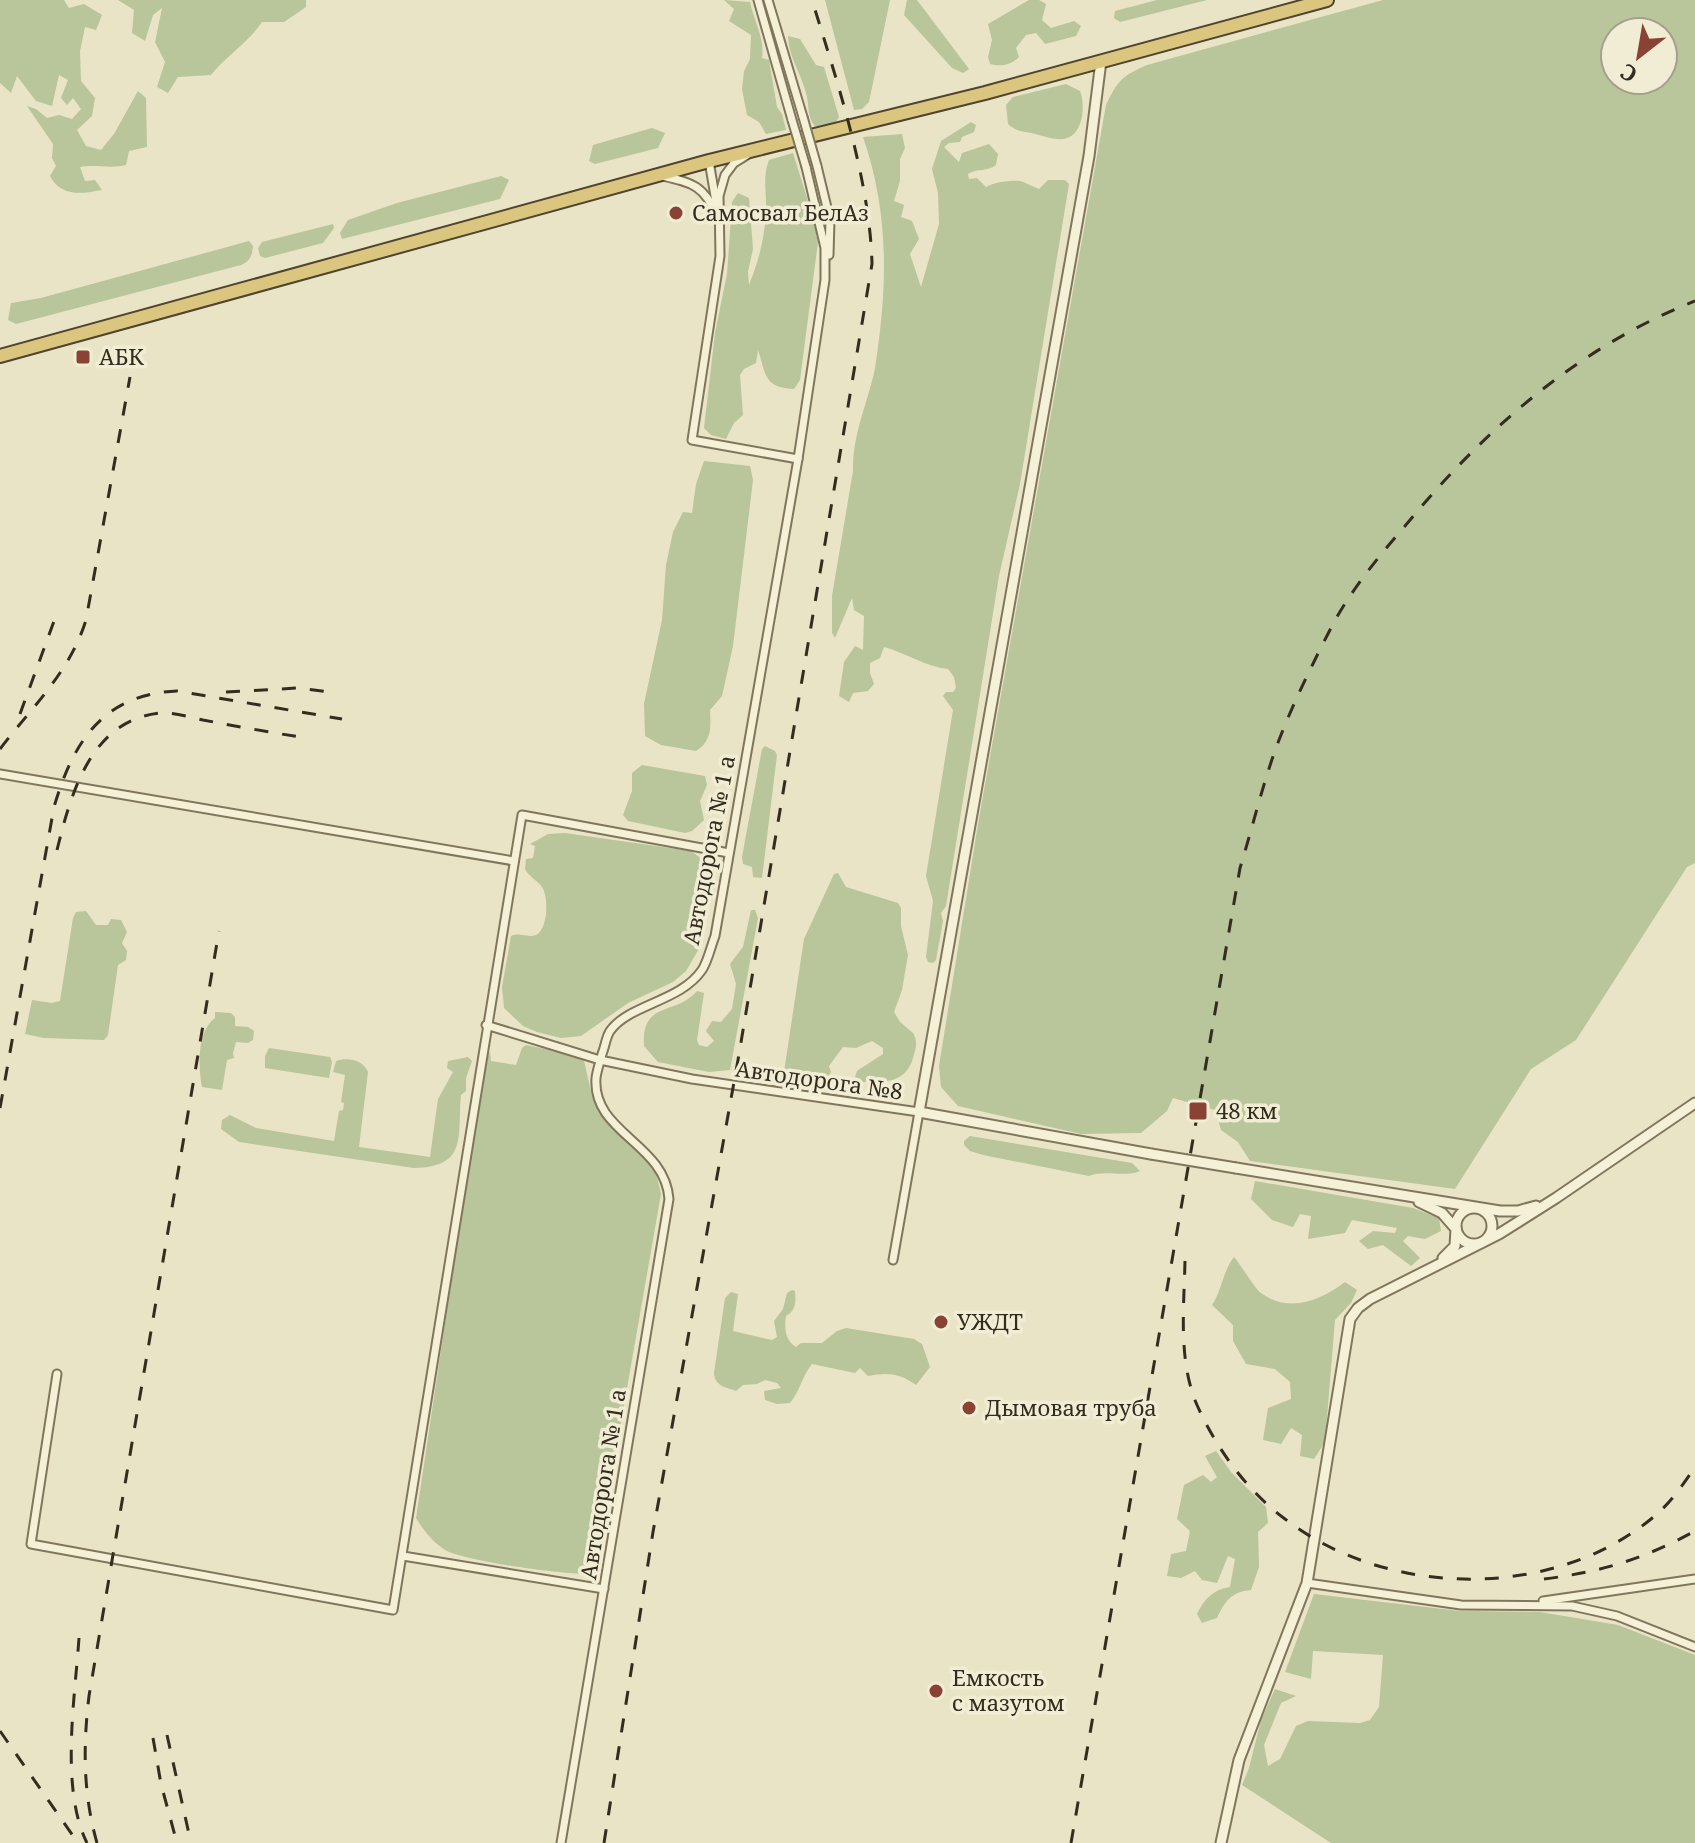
<svg xmlns="http://www.w3.org/2000/svg" width="1695" height="1843" viewBox="0 0 1695 1843" font-family="'Noto Serif',serif">
  <style>
    .green { fill: #b9c59a; fill-rule: evenodd }
    .lines { fill: none; stroke-linecap: round; stroke-linejoin: round }
    .minor-casing { stroke: #81765d; stroke-width: 11 }
    .tertiary-casing { stroke: #81765d; stroke-width: 13 }
    .trunk-casing { stroke: #504431; stroke-width: 16 }
    .minor { stroke: #f4f1d7; stroke-width: 7 }
    .tertiary { stroke: #f4f1d7; stroke-width: 9 }
    .trunk { stroke: #dbc680; stroke-width: 12 }
    .rail { stroke: #332c1f; stroke-width: 3; stroke-dasharray: 14 14; stroke-linecap: butt }
    .minor-bridge-casing { stroke: #81765d; stroke-width: 11; stroke-linecap: butt }
    .tertiary-bridge-casing { stroke: #81765d; stroke-width: 13; stroke-linecap: butt }
    .minor-bridge { stroke: #f4f1d7; stroke-width: 7 }
    .tertiary-bridge { stroke: #f4f1d7; stroke-width: 9 }
    .poi-dot { fill: #894234; stroke: #f1edd4; stroke-width: 3 }
    .labels { text-anchor: middle; stroke-width: 7; stroke-linejoin: round; paint-order: stroke }
    .poi-label { font-size: 22px; fill: #332c1f; stroke: #f1edd4; text-anchor: start }
    .street-label { font-size: 22px; fill: #332c1f; stroke: #f1edd4 }
  </style>
  <rect width="100%" height="100%" fill="#e9e4c5"/>
  <g class="green">
    <path d="M0 0H64L69 8 84 4 102 15 96 30 85 27 80 51 81 81 95 98 92 116 77 130 86 146 101 150 114 134 138 91 146 98 147 147 129 151 126 165C110 169 97 164 80 167L85 181 95 180 102 190C81 194 61 197 50 176L56 166 52 158 53 144 27 106 36 109 47 118 59 115 72 119 81 109 73 98 67 105 61 98 68 80 59 75 52 106 36 101 17 76 11 93 0 83Z"/>
    <path d="M118 0H306V7L284 22H262C248 43 227 55 211 75L178 77 168 93 157 87 165 62 155 42 162 8 153 15 145 41 132 33 134 10Z"/>
    <path d="M724 0 750 2C754 21 765 39 762 58L769 60 777 107 782 114 786 130 766 134 759 122 747 115 742 89 744 71 750 59 751 35 729 21 734 9Z"/>
    <polygon points="825,0 890,0 869,102 862,109 854,110"/>
    <polygon points="907,0 917,0 969,69 963,73 952,68 904,15"/>
    <path d="M1029 0H1039L1046 4 1042 20 1051 28 1074 21 1081 26 1076 36 1045 44 1036 33 1026 35 1016 48 1019 57C1011 65 1001 67 990 64L988 57 992 40 988 24Z"/>
    <polygon points="1157,0 1207,0 1120,22 1114,18 1115,11"/>
    <path d="M1383 0H1695V863L1687 867 1576 1040 1531 1069 1455 1189 1250 1161 1238 1142 1221 1130 1215 1110 1173 1098 1167 1111 1141 1133 1081 1134 958 1106 941 1087 939 1066 978 824 1106 105C1118 80 1122 76 1147 65ZM1615 32H1663V80H1615Z"/>
    <path d="M788 36 800 39 816 65 824 67 839 117 833 126 819 130C806 120 810 107 806 93 801 73 789 58 788 36Z"/>
    <path d="M1066 84 1080 91C1086 106 1083 137 1063 139 1053 140 1041 135 1031 133 1022 131 1015 131 1008 124L1006 105 1013 97Z"/>
    <path d="M971 122 976 125 974 132 962 137 960 142 949 143 944 147 959 162 962 153 989 144 998 154 996 165C987 172 977 168 968 174L969 179 977 178 986 187C995 182 1010 180 1020 181 1025 182 1033 187 1039 189L1048 180H1065L1069 184 1020 484 999 576 946 906 941 913 943 921 936 960 933 963 928 962 926 957 933 901 926 876 953 710 943 696 946 692H953L956 688 954 677 948 669C926 667 906 653 884 647L880 658 870 663V673L874 684 868 691 853 693 849 702 839 696 844 662 855 646 863 650 864 616 854 610 852 598 835 638 832 633V596L853 471C852 440 864 411 872 381 876 368 877 353 879 339 888 270 886 203 863 137L902 134 905 148 900 159V181L894 201 904 205 901 217 912 221 919 239 910 254 921 287 939 224 938 193 932 169 941 141Z"/>
    <polygon points="652,128 665,133 658,148 595,164 589,161 593,145"/>
    <path d="M793 153 812 214 818 242 800 380 794 389C763 388 766 373 758 350L756 363 744 369 740 375 743 415 734 423 726 439 711 435 704 428 715 333 727 274 732 202 738 193 749 198 753 249 748 272 749 285C759 260 765 237 766 210 767 192 762 178 769 160Z"/>
    <polygon points="501,176 509,180 500,199 342,239 340,233 348,220 397,203"/>
    <polygon points="333,224 334,228 323,243 265,258 260,256 258,248 262,242"/>
    <path d="M249 241 253 246C252 256 250 261 241 265L16 324 8 320 11 303 41 298Z"/>
    <path d="M704 461 750 466 753 480 733 646 722 696 710 710C711 726 712 741 696 751L661 745 645 736 644 704 662 620 666 565 673 532 683 512 692 513 696 484Z"/>
    <polygon points="765,746 775,751 777,755 762,878 753,877 752,867 743,864 742,857 762,749"/>
    <polygon points="642,765 705,776 707,785 700,801 704,820 692,831 685,833 628,821 623,815 632,791 632,773"/>
    <path d="M565 833 691 851 710 865 712 876 700 947 686 971 673 982 628 1003 581 1036 561 1038 537 1032 523 1026 504 1008 502 987 511 936C520 932 527 938 536 935 548 929 549 897 542 887 537 880 529 877 525 869L526 859 533 858 535 846 530 844 548 834Z"/>
    <path d="M838 873 846 887 898 903 901 908V926L908 955 902 990 894 1012 900 1022 913 1033C918 1042 916 1048 913 1058 905 1085 882 1082 858 1082L855 1077 857 1071 883 1054V1048L872 1041 856 1048 843 1047 829 1066 831 1072 825 1082 800 1081 784 1072 804 939 834 874Z"/>
    <path d="M751 910H755L758 918 730 1070 709 1072 658 1062 644 1046C641 1000 676 1016 697 991L704 993 697 1040 699 1045 707 1047 714 1041 706 1031 712 1021 721 1022 732 1009 736 984 730 964 743 947Z"/>
    <polygon points="86,911 96,925 108,925 111,919 121,920 127,932 122,943 127,951 126,960 118,965 108,1035 104,1040 44,1038 25,1034 32,1000 52,1003 60,1001 73,918 76,912"/>
    <path d="M215 1012 231 1013 235 1017V1026L248 1027 254 1031 253 1040 248 1043 236 1042 233 1053 234 1058 227 1060 222 1090 202 1087C198 1066 197 1031 215 1018Z"/>
    <path d="M526 1045 575 1055 584 1061 591 1091 601 1114 644 1154 655 1168 661 1194 597 1560 595 1569 589 1574C565 1575 464 1561 445 1550 432 1541 424 1531 416 1518L483 1068 490 1052 491 1061 516 1065 522 1048Z"/>
    <polygon points="269,1048 330,1057 332,1062 329,1078 265,1068 265,1056"/>
    <path d="M468 1057 472 1061 466 1078V1091L461 1095C457 1135 469 1167 414 1168L239 1142 221 1129 222 1120 230 1115 256 1128 334 1141 339 1111 343 1110 344 1103 341 1102 345 1075 333 1072 336 1061C348 1057 363 1060 368 1072L359 1147 430 1157 438 1099 453 1072 447 1068 448 1061Z"/>
    <path d="M970 1136 1132 1163 1140 1171C1124 1178 1105 1169 1089 1176L983 1155 970 1151 964 1145V1141Z"/>
    <polygon points="1255,1181 1413,1208 1439,1218 1441,1231 1425,1239 1408,1236 1403,1241 1420,1258 1411,1266 1383,1245 1368,1249 1359,1241 1373,1231 1395,1233 1397,1228 1352,1220 1345,1233 1308,1239 1311,1216 1300,1214 1293,1227 1272,1220 1251,1199"/>
    <path d="M1234 1257C1241 1265 1255 1289 1261 1293 1290 1314 1321 1300 1345 1282L1357 1290 1351 1303 1335 1320 1325 1442 1314 1459 1300 1456 1302 1435 1291 1428 1281 1444 1263 1440 1268 1408 1291 1399 1290 1382 1275 1369 1246 1364 1233 1341V1325L1212 1305C1222 1290 1223 1271 1234 1257Z"/>
    <path d="M792 1290 795 1291C796 1302 796 1310 786 1316 784 1327 785 1341 796 1347L801 1343H822L837 1331 846 1328 914 1339 922 1344 930 1367 916 1385C900 1373 887 1372 868 1376L860 1368 855 1373 812 1364C802 1376 800 1391 790 1403L777 1404 765 1400 764 1391 781 1388 777 1383 765 1380 757 1384 743 1385 736 1391C725 1387 715 1386 714 1373L725 1298 731 1292 738 1294 733 1331 772 1340 777 1337 774 1321 783 1309 787 1293Z"/>
    <path d="M1216 1451 1231 1472 1266 1507 1268 1523 1258 1532 1259 1567 1251 1590C1231 1592 1225 1601 1217 1618L1202 1623 1197 1614C1203 1600 1214 1589 1230 1587L1235 1559 1228 1556 1217 1583 1202 1580 1195 1571 1181 1578 1167 1576 1171 1554 1186 1551 1190 1531 1177 1519 1184 1485 1203 1475 1211 1482 1217 1477 1205 1456Z"/>
    <polygon points="1314,1594 1460,1611 1540,1612 1618,1625 1695,1655 1695,1843 1331,1843 1242,1785 1249,1768 1261,1720 1275,1689 1296,1696 1281,1703 1264,1745 1268,1766 1280,1759 1296,1726 1308,1721 1360,1723 1370,1720 1379,1707 1383,1655 1313,1651 1311,1679 1285,1672"/>
  </g>
  <g class="lines">
    <g class="minor-casing">
      <g id="minor">
        <polyline points="758,0 792,120"/>
        <polyline points="768,0 803,117"/>
        <polyline points="747,155 734,163 725,175 719,196 720,256 692,440 798,459"/>
        <polyline points="709,161 716,202"/>
        <polyline points="817,166 830,220 829,255"/>
        <path d="M662 176C694 183 704 186 718 217"/>
        <polyline points="0,774 514,861"/>
        <polyline points="486,1025 600,1060 692,1079 919,1112 893,1260"/>
        <polyline points="57,1374 31,1544 393,1610 522,815 729,853"/>
        <polyline points="403,1556 604,1589"/>
        <polyline points="1307,1583 1461,1605 1572,1606 1617,1616 1695,1647"/>
        <polyline points="1543,1601 1695,1579"/>
        <path d="M561 1843 669 1199C665 1143 592 1133 596 1078 597 1070 600 1062 602 1054 605 1047 606 1037 610 1031 629 1004 680 1002 702 970 708 961 711 946 715 936L798 459 825 280V248L806 167"/>
      </g>
    </g>
    <g class="tertiary-casing">
      <g id="tertiary">
        <polyline points="1101,61 1089,156 919,1112 1151,1154"/>
        <polyline points="1236,1168 1500,1211 1518,1211 1536,1206"/>
        <polyline points="1419,1202 1442,1213 1456,1229 1455,1246 1443,1258"/>
        <circle cx="1474" cy="1226" r="18"/>
        <polyline points="1221,1843 1239,1760 1307,1583 1350,1319 1358,1308 1370,1299 1499,1234 1556,1198 1695,1103"/>
      </g>
    </g>
    <g class="trunk-casing">
      <polyline id="trunk" points="0,356 709,161 985,93 1327,0"/>
    </g>
    <use href="#minor" class="minor"/>
    <use href="#tertiary" class="tertiary"/>
    <use href="#trunk" class="trunk"/>
    <g class="rail">
      <polyline points="226,692 298,688 337,693"/>
      <polyline points="20,714 57,613"/>
      <path d="M0 749C32 707 70 672 86 620L130 377"/>
      <path d="M57 850C71 793 91 720 160 713 174 712 189 717 203 720 235 726 268 732 300 737"/>
      <path d="M0 1108 54 807C73 742 103 694 177 691L342 719"/>
      <path d="M1185 1261C1184 1308 1178 1361 1197 1405 1216 1448 1247 1491 1285 1519 1388 1599 1557 1601 1657 1514 1672 1501 1684 1483 1695 1467"/>
      <path d="M1544 1579C1601 1572 1644 1559 1695 1531"/>
      <path d="M79 1638C75 1698 60 1789 87 1843"/>
      <polyline points="0,1731 78,1843"/>
      <polyline points="167,1735 191,1843"/>
      <polyline points="153,1738 161,1784 177,1843"/>
      <path d="M97 1843C83 1794 83 1746 89 1696L219 931"/>
      <path d="M604 1843 653 1532 738 1060 872 264C870 180 837 81 812 0"/>
      <path d="M1071 1843 1240 868C1253 826 1263 782 1279 740 1294 701 1314 661 1333 624 1352 589 1379 556 1405 526 1484 430 1578 347 1695 301"/>
    </g>
    <g class="minor-bridge-casing">
      <g id="minor-bridge">
        <polyline points="803,117 817,166"/>
        <polyline points="792,120 806,167"/>
      </g>
    </g>
    <g class="tertiary-bridge-casing">
      <polyline id="tertiary-bridge" points="1151,1154 1236,1168"/>
    </g>
    <use href="#minor-bridge" class="minor-bridge"/>
    <use href="#tertiary-bridge" class="tertiary-bridge"/>
  </g>
  <g class="poi-dot">
    <circle cx="676" cy="213" r="8"/>
    <rect x="75" y="349" width="16" height="16" rx="4"/>
    <rect x="1188" y="1101" width="20" height="20" rx="4"/>
    <circle cx="941" cy="1322" r="8"/>
    <circle cx="969" cy="1408" r="8"/>
    <circle cx="936" cy="1691" r="8"/>
  </g>
  <g class="labels">
    <g class="poi-label">
      <text x="692" y="221">Самосвал БелАз</text>
      <text x="99" y="365">АБК</text>
      <text x="1216" y="1119">48 км</text>
      <text x="957" y="1330">УЖДТ</text>
      <text x="985" y="1416">Дымовая труба</text>
      <text x="952" y="1686">Емкость<tspan x="952" dy="25">с мазутом</tspan></text>
    </g>
    <g class="street-label">
      <text transform="translate(709 850) rotate(-79)" y="8">Автодорога № 1 а</text>
      <text transform="translate(819 1080) rotate(8)" y="8">Автодорога №8</text>
      <text transform="translate(603 1484) rotate(-81)" y="8">Автодорога № 1 а</text>
    </g>
  </g>
  <g transform="translate(1639 56) rotate(211)"><circle r="38" fill="#f1edd4" stroke="#a5a08c" stroke-width="2"/>
  <path d="M0-6L14 30L0 20L-14 30Z" fill="#894234"/>
  <text y="-12" font-size="22" font-weight="bold" text-anchor="middle" fill="#332c1f">С</text>
  </g>
</svg>
